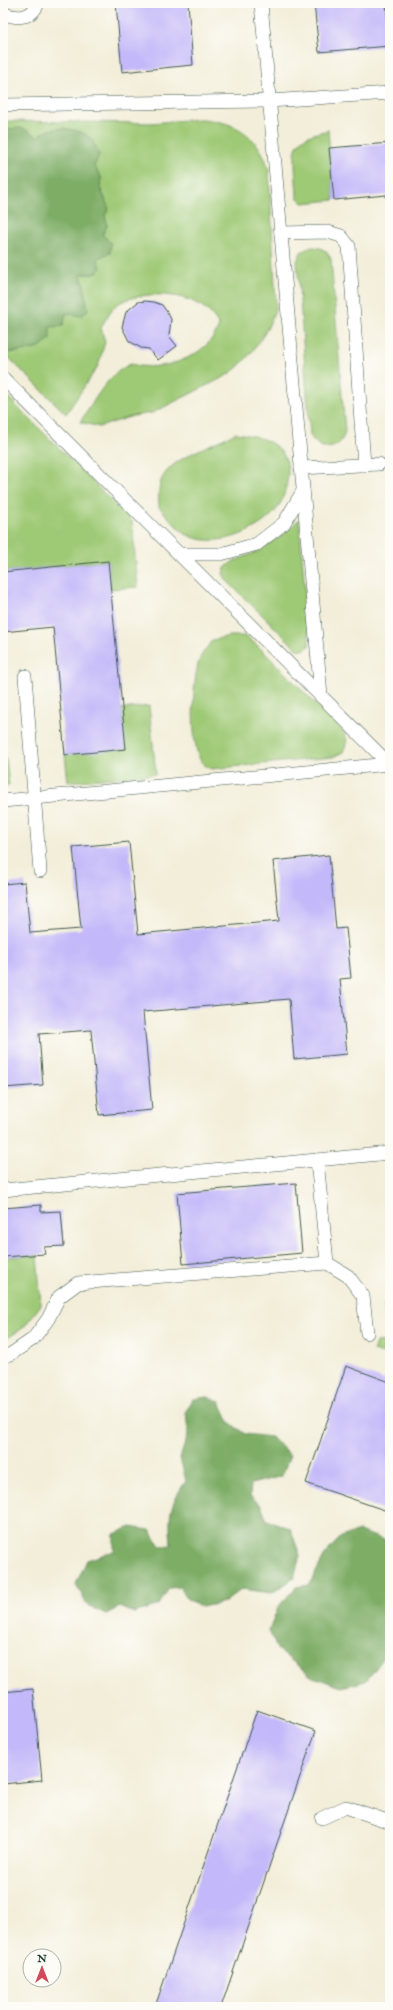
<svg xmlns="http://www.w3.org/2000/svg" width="393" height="2010" viewBox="0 0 393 2010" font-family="'IM FELL English',serif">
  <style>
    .green { fill: #9ec975; stroke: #5e8354 }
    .forest { fill: #7ead66; stroke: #4e754d }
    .building { fill: #c3b8f9 }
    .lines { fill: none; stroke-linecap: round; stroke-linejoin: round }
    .lane-casing { stroke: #3f584d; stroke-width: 14 }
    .lane { stroke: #fff; stroke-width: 13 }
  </style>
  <rect width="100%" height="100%" fill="#fdfcf7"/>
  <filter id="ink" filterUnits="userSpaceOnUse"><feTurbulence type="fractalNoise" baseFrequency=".025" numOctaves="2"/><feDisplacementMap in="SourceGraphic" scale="8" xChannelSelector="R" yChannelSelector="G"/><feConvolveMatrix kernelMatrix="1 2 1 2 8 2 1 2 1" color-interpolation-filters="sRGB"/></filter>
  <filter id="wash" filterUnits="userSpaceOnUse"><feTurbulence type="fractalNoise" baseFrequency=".012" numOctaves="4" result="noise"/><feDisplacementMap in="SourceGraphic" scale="16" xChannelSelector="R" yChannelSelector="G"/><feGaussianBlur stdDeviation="0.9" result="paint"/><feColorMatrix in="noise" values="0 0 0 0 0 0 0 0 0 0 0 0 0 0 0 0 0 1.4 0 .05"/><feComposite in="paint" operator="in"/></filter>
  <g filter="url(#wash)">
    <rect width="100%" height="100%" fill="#f3eed9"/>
    <g class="green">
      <path d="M197 119C233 120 259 134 269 170L276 305C271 330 246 365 224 377L152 413 133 416 99 427 80 422C94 402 107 374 131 364 161 373 207 358 219 326 205 293 151 288 121 302 111 307 106 319 101 328L105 342 98 366 66 414 4 353 19 352 66 313 81 316 84 285 80 274H95L100 269C96 254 99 239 107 226L105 215V198L100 188 101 177 94 166 99 155 48 130 37 137 11 129 3 131V121L151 123Z"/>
      <path d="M328 130 334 200 303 203 297 197C297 187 293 157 296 149 299 136 317 133 328 130Z"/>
      <path d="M310 247C321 247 326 249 331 259L345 431C341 452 319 453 310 435L297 261 301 252Z"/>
      <polygon points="3,392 132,521 138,587 111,589 108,561 3,572"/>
      <path d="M236 433C268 437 296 448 286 487 284 494 282 503 277 509 258 533 212 551 184 533 175 526 167 515 159 507 158 494 158 481 167 471 179 456 218 442 236 433Z"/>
      <polygon points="299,519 309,639 309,646 304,650 297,649 227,581 223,574 225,568 232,562 259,551 284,534"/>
      <path d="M230 636H245L258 646 345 733 347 742 343 752 333 757 211 769C209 768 205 766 203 764 189 749 192 677 200 658 203 652 209 646 212 640Z"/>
      <polygon points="149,706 156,774 68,782 65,755 122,709"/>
      <polygon points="3,759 6,759 9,785 3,785"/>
      <polygon points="37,1255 41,1305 23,1328 3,1341 3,1257"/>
      <polygon points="390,1304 390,1356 373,1351 376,1342 388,1341 384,1305"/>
    </g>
    <g class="forest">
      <path d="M64 128C84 132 92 134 99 155L94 166 101 177 100 188 109 209 105 215 107 226 102 234 111 243 110 253 97 258 101 268 95 274H80L84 285 88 310 81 316 66 313 63 326 50 327V339L37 349 4 353 3 131C19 126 24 127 37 137L48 130Z"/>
      <path d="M208 1397 220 1402 229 1422 245 1434 272 1437 290 1455 282 1476 251 1484 250 1496 261 1505 267 1520 290 1528 300 1555 294 1578 272 1593 242 1589 225 1602 202 1607 187 1599 180 1587 169 1588 159 1605 134 1613 120 1607 106 1614 87 1605 76 1584 87 1560 114 1551V1534L131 1527 150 1530 160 1546 171 1545C169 1517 168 1506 186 1481L180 1458 188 1434 186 1411 193 1399Z"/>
      <polygon points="359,1531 390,1542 390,1650 366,1681 341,1687 311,1676 278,1650 269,1631 278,1607 296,1587 309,1585 326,1553 341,1537"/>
    </g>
    <g id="blocks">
      <g class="building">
        <polygon points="116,3 188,3 193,65 122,72"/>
        <polygon points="314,3 386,3 390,46 319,52"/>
        <polygon points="390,143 390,225 389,225 386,195 334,200 329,148"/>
        <polygon points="145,301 154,302 162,305 167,312 171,319 169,336 177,346 158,360 149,349 141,348 129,341 122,327 126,312 138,302"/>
        <polygon points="108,561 126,749 65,755 53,627 3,632 3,572"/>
        <polygon points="129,842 138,934 279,921 273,861 329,855 336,929 346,928 351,978 340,979 347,1054 294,1059 289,999 143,1012 152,1110 99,1115 91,1030 39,1034 43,1085 3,1088 3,884 25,882 30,933 81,929 73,847"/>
        <polygon points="296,1183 302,1253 183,1264 177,1193"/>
        <polygon points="41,1205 41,1212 61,1211 64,1246 44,1247 45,1254 3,1257 3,1208"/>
        <polygon points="346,1366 390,1382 390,1512 306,1483"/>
        <polygon points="33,1689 42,1780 3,1784 3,1692"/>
        <polygon points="257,1710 316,1731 307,1756 221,2007 155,2007"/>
      </g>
    </g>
  </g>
  <g filter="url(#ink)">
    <use href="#blocks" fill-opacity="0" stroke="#3f584d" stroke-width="1"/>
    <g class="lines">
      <g class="lane-casing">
        <g id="lane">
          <polyline points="261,3 321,696"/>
          <path d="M3 13C17 19 32 19 38 3"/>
          <polyline points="3,105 269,101 390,93"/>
          <polyline points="281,233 328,232 341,236 349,246 364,465"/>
          <polyline points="3,378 390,765"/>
          <polyline points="301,468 379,464"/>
          <polyline points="179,554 221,554 257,544 284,523 303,491"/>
          <polyline points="25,676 40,871"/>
          <polyline points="3,801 389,764"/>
          <polyline points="317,1160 327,1263 348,1276 363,1296 367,1333"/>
          <polyline points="3,1190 390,1153"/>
          <polyline points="3,1357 11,1354 33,1339 48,1319 59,1297 78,1283 327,1263"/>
          <polyline points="322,1818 346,1807 390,1822"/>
        </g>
      </g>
      <use href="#lane" class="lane"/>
    </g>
  </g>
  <rect width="393" height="2010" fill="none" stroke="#fdfcf7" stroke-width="16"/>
  <g transform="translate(42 1968)"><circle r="19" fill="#fdfcf7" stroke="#a4b0a9"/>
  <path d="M0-3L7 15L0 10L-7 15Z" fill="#d1495b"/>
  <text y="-6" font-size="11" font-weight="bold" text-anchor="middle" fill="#1f3d34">N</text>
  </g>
</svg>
